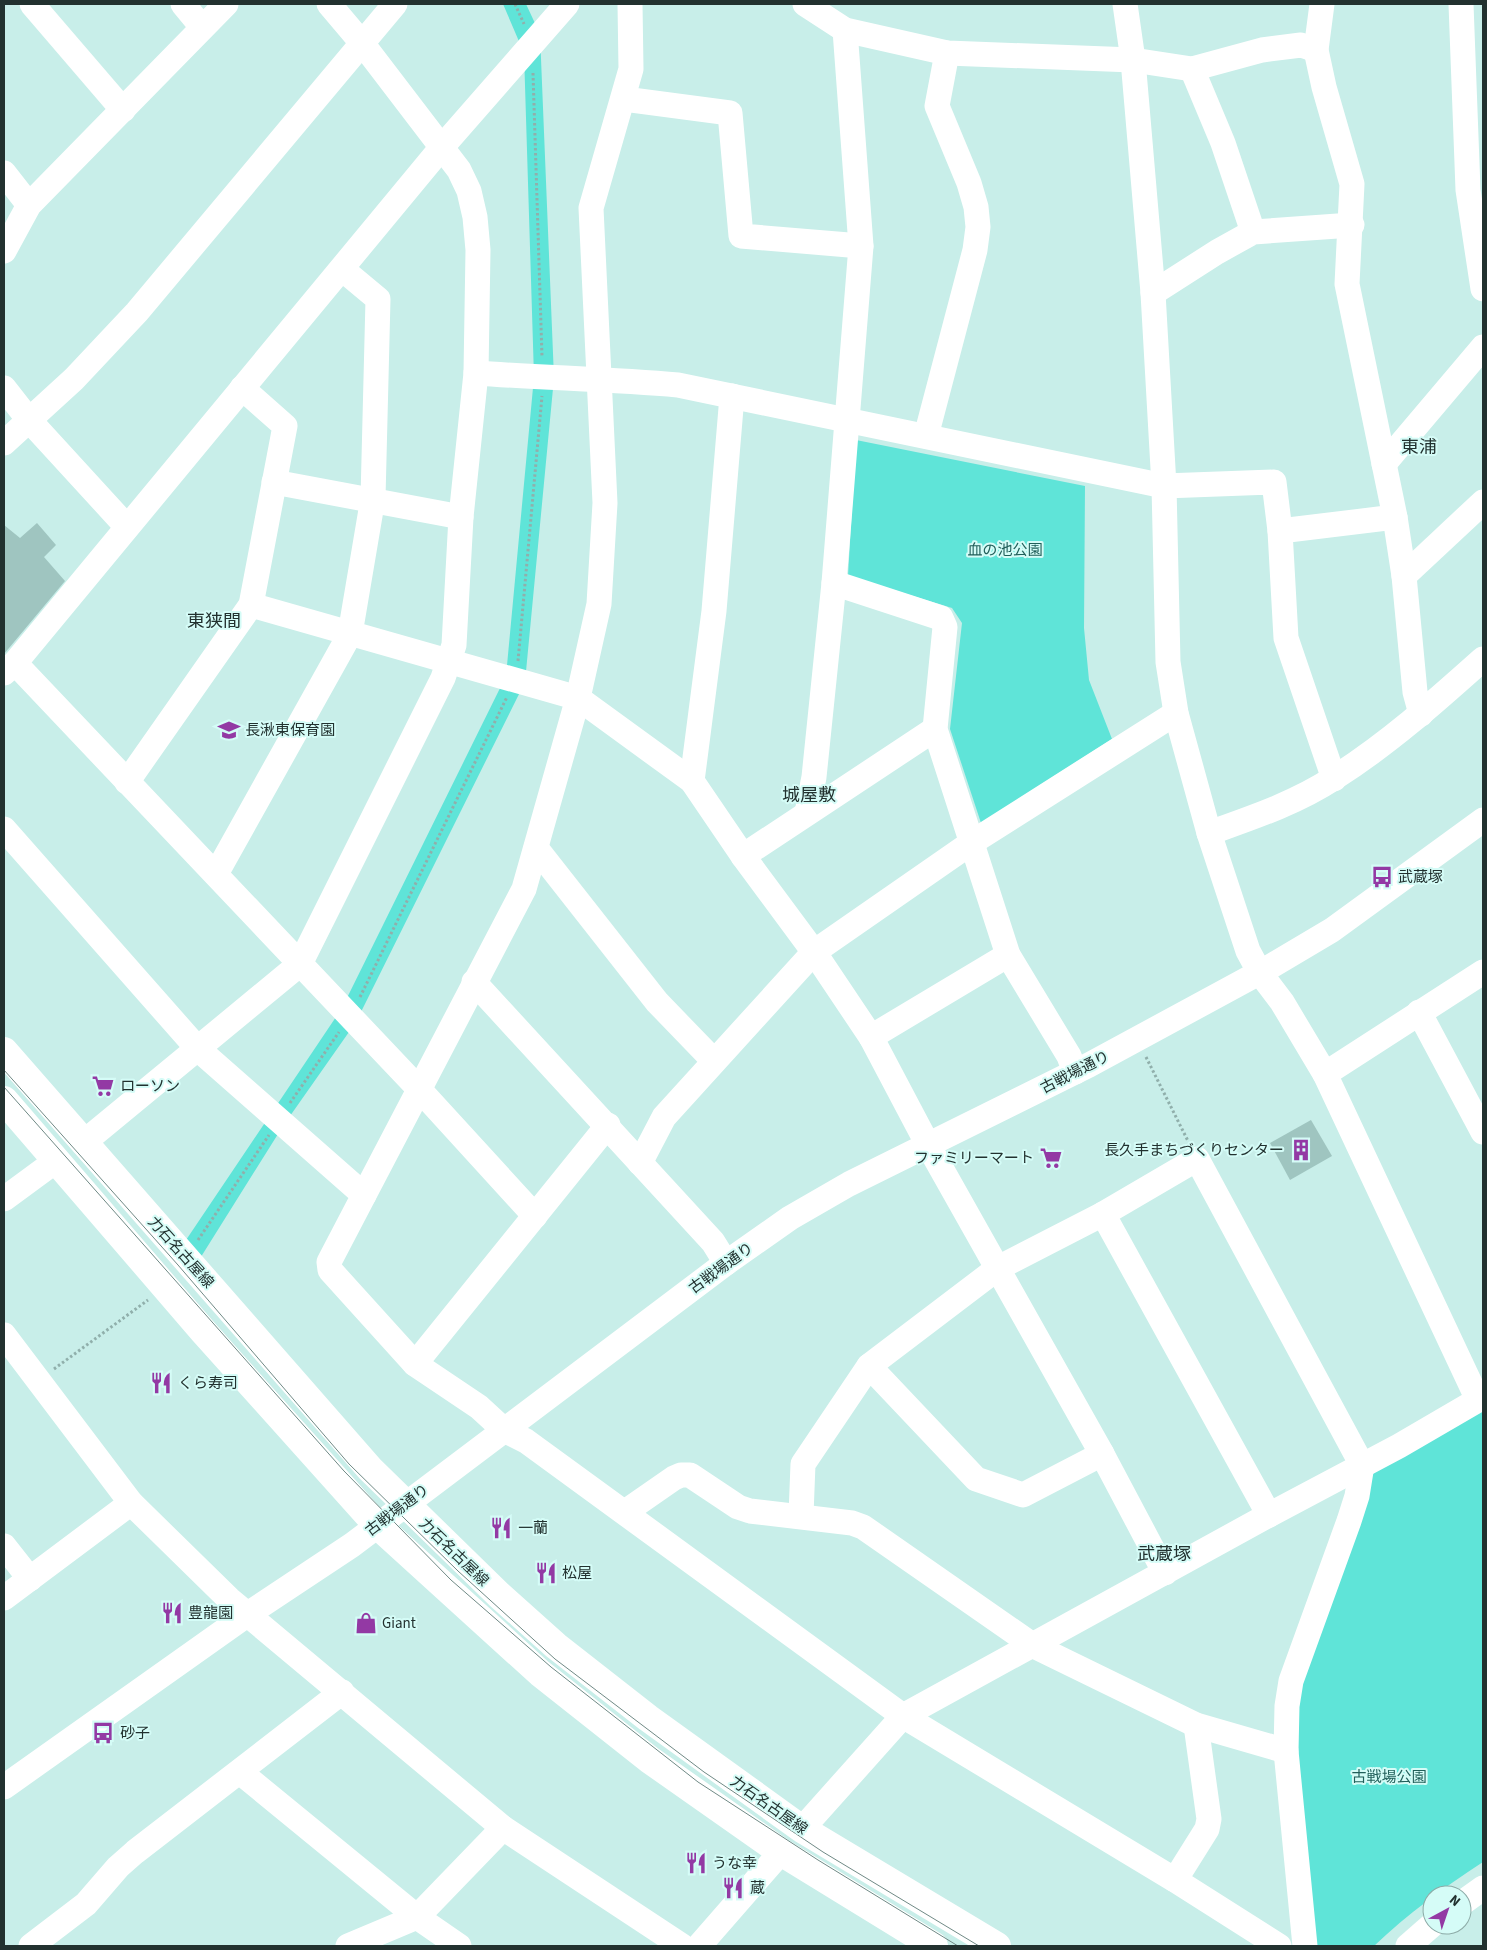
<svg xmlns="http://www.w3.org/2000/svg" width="1487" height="1950" viewBox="0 0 1487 1950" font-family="'Source Sans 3','Noto Sans JP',sans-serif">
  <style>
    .green { fill: #5fe4d8 }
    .building { fill: #9fc5c0 }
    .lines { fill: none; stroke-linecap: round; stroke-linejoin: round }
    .path { stroke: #90afab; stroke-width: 3; stroke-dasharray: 2.5 2.5; stroke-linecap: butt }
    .minor { stroke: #fff; stroke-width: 25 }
    .major { stroke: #fff; stroke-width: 28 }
    .tram { stroke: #708a86; stroke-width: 1 }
    .labels { text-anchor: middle; stroke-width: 4; stroke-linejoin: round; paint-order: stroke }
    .park-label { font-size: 15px; fill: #215f5a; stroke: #d5fcf7 }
    .poi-label { font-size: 15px; fill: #22312f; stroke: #d5fcf7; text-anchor: start }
    .street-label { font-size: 15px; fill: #22312f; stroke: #d5fcf7 }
    .quarter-label { font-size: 18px; fill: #22312f; stroke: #d5fcf7 }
  </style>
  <rect width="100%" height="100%" fill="#c8eee9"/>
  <g class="green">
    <polygon points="503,4 526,4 540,34 554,378 525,682 356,1022 283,1126 199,1260 184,1243 342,1008 506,676 534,377 524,53"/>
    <polygon points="856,440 1085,486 1084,628 1089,680 1112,739 981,823 950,729 962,623 952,608 848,576"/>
    <path d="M1483 1410V1862C1443 1888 1409 1913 1374 1946H1310L1295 1705 1368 1475Z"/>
  </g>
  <g class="building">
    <polygon points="37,523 56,545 44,557 65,581 4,654 4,525 20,538"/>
    <polygon points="1311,1120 1332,1156 1290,1180 1270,1143"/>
  </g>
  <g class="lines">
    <g class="path">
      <polyline points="515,4 524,24"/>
      <polyline points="533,73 542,357"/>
      <polyline points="518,661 542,396"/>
      <polyline points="360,997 507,697"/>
      <polyline points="1146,1057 1188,1141"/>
      <polyline points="290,1103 339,1032"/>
      <polyline points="198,1240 269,1135"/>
      <polyline points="54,1369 148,1300"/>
    </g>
    <g class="minor">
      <polyline points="32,4 123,110"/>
      <polyline points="183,4 202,27"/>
      <polyline points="805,4 845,30 947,53 1133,60 1192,69 1262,50 1301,45 1316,50"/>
      <polyline points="1125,4 1133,60 1153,293 1164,486 1168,662 1176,713 1209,833 1248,951 1260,973 1282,1002 1325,1074 1478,1400"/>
      <polyline points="1322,4 1316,50 1324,87 1352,184 1347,284 1395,517 1404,576 1415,692 1421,714"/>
      <polyline points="1461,4 1468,190 1483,289"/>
      <polyline points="1192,69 1223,143 1253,232"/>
      <polyline points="624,99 730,113 741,236 861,246"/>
      <polyline points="4,173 29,205"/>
      <polyline points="4,251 29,205 226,4"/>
      <polyline points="1153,293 1217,252 1253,232 1352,225"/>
      <path d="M476 373C544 378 611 379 678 385L1164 486 1274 482 1280 531 1286 638 1334 779"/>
      <polyline points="4,388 29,420 127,527"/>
      <polyline points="926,436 975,250 978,227 976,207 969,183 937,106 947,53"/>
      <polyline points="4,443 74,379 137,312 395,4"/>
      <polyline points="1384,464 1483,347"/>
      <polyline points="274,482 461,517"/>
      <polyline points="1280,531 1395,517"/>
      <polyline points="1404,576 1483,502"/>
      <polyline points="834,583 941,618 945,627 935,729 1008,955 1069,1056 1075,1072"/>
      <polyline points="251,605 578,698 692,781 743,856 814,952 871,1037 928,1145 1102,1454 1165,1573"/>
      <polyline points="15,663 419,1089 535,1216"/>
      <polyline points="4,673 15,663 442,147 567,4"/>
      <polyline points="692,781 714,611 732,396"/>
      <polyline points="127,782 251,605 285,426 242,388"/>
      <polyline points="807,813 814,777 834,583 861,246 845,30"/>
      <polyline points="4,829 198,1049 364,1195 329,1262 330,1270 415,1364 479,1407 504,1430 526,1441 903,1716 1175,1880 1279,1946"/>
      <path d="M1209 833C1251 818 1296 803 1334 778 1388 744 1436 701 1483 659"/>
      <polyline points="536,848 657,1002 714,1061"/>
      <polyline points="743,856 935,729"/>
      <polyline points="216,874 350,634 373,498 378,299 342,269"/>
      <polyline points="474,982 713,1242 726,1263"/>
      <polyline points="1419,1012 1483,1132"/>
      <polyline points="871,1037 1008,955"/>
      <polyline points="1325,1074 1483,972"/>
      <polyline points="83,1143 300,964 443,678 454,645 461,517 476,373 478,250 475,217 469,191 459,170 362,43 329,4"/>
      <polyline points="640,1163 664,1117 814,952 971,843 1176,713"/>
      <polyline points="364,1195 524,889 578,698 599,604 605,503 591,208 631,69 630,4"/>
      <polyline points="4,1199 57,1160"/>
      <polyline points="1103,1214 1269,1515"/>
      <polyline points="4,1335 131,1503 229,1599 503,1828 682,1946"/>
      <polyline points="415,1364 608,1125"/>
      <polyline points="869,1366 976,1479 1023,1495 1102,1454"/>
      <polyline points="625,1512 674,1478 681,1475 690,1475 738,1507 750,1511 852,1523 863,1527 1034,1646 1196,1725 1286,1751"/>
      <polyline points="801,1515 803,1464 869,1366 998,1268 1103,1214 1197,1159 1362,1465 1357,1496 1349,1521 1291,1681 1287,1706 1286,1751 1305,1946"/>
      <polyline points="4,1546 30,1579"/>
      <polyline points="4,1598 131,1503"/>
      <polyline points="240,1772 417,1917 459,1946"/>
      <polyline points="4,1787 248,1614 352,1545 726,1263 790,1218 849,1184 1089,1065 1268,968 1332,930 1483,820"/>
      <polyline points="802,1829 903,1716 1269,1515 1399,1446 1483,1397"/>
      <polyline points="1175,1880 1207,1829 1209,1819 1196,1725"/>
      <polyline points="1462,1903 1483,1888"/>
      <polyline points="31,1946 86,1904 118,1867 135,1852 342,1692"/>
      <polyline points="348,1946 417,1917 503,1828"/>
      <polyline points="699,1946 781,1852"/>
      <polyline points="1408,1946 1432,1925"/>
    </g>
    <g class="major">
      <polyline points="4,1051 370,1469 499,1595 556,1646 648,1718 802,1829 997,1946"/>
      <polyline points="4,1100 203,1331 377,1525 540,1673 650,1760 781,1852 934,1946"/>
    </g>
    <g class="tram">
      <polyline points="4,1070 178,1265 349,1464 458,1571 555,1659 704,1772 823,1852 979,1946"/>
      <polyline points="4,1087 344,1471 451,1580 551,1667 698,1782 818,1860 958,1946"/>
    </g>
  </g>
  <defs>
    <g id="school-bare" transform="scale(1.725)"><path d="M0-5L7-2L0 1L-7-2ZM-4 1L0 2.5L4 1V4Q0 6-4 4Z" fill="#9339a4" stroke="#d5fcf7" stroke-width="2.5" paint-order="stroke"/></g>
    <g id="bus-bare" transform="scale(1.725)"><path d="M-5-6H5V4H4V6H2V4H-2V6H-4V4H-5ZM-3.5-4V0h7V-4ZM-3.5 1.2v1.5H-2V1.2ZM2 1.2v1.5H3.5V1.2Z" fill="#9339a4" stroke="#d5fcf7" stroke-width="2.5" paint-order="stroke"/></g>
    <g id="supermarket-bare" transform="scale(1.725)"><path d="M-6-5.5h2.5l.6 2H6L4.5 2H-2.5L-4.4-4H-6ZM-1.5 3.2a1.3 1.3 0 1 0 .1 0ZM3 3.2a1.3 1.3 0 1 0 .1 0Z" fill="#9339a4" stroke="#d5fcf7" stroke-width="2.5" paint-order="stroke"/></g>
    <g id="building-bare" transform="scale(1.725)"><path d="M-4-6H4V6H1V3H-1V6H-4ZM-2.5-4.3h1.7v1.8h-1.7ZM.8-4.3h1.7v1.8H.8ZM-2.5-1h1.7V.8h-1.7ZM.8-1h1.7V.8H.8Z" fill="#9339a4" stroke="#d5fcf7" stroke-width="2.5" paint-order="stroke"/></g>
    <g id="restaurant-bare" transform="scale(1.725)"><path d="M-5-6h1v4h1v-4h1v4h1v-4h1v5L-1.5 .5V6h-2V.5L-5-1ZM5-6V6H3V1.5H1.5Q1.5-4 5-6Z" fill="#9339a4" stroke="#d5fcf7" stroke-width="2.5" paint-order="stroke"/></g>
    <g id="shop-bare" transform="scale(1.725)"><path d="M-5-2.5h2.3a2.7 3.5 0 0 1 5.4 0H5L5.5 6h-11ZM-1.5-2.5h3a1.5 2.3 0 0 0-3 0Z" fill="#9339a4" stroke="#d5fcf7" stroke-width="2.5" paint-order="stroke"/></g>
  </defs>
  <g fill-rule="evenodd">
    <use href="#school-bare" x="229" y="730"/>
    <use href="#bus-bare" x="1382" y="877"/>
    <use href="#supermarket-bare" x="103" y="1086"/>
    <use href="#building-bare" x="1301" y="1150"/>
    <use href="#supermarket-bare" x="1051" y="1158"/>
    <use href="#restaurant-bare" x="161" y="1383"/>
    <use href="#restaurant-bare" x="501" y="1528"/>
    <use href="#restaurant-bare" x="546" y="1573"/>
    <use href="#restaurant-bare" x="172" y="1613"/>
    <use href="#shop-bare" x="366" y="1623"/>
    <use href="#bus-bare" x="103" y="1733"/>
    <use href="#restaurant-bare" x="696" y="1863"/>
    <use href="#restaurant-bare" x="733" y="1888"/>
  </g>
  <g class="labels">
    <g class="park-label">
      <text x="1005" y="555">血の池公園</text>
      <text x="1389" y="1782">古戦場公園</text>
    </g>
    <g class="poi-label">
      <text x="245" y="735">長湫東保育園</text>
      <text x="1398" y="882">武蔵塚</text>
      <text x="120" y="1091">ローソン</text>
      <text x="1284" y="1155" text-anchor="end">長久手まちづくりセンター</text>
      <text x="1034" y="1163" text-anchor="end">ファミリーマート</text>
      <text x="178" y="1388">くら寿司</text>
      <text x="518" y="1533">一蘭</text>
      <text x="562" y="1578">松屋</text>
      <text x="188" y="1618">豊龍園</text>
      <text x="382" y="1628">Giant</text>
      <text x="120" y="1738">砂子</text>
      <text x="712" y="1868">うな幸</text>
      <text x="750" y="1893">蔵</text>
    </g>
    <g class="street-label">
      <text transform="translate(1075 1072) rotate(-27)" y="5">古戦場通り</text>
      <text transform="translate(181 1252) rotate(48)" y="5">力石名古屋線</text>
      <text transform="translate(721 1268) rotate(-36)" y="5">古戦場通り</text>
      <text transform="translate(397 1510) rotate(-37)" y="5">古戦場通り</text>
      <text transform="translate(454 1552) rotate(44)" y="5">力石名古屋線</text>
      <text transform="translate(769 1805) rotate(35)" y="5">力石名古屋線</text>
    </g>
    <g class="quarter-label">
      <text x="1419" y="453">東浦</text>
      <text x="214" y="627">東狭間</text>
      <text x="809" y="801">城屋敷</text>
      <text x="1164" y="1560">武蔵塚</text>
    </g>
  </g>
  <rect width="1487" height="1950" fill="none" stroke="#22312f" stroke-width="10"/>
  <g transform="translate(1447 1910) rotate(40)"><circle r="24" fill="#d5fcf7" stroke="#8daba7"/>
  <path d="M0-4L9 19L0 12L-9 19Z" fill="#9339a4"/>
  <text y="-8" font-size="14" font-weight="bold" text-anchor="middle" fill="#22312f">N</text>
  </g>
</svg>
